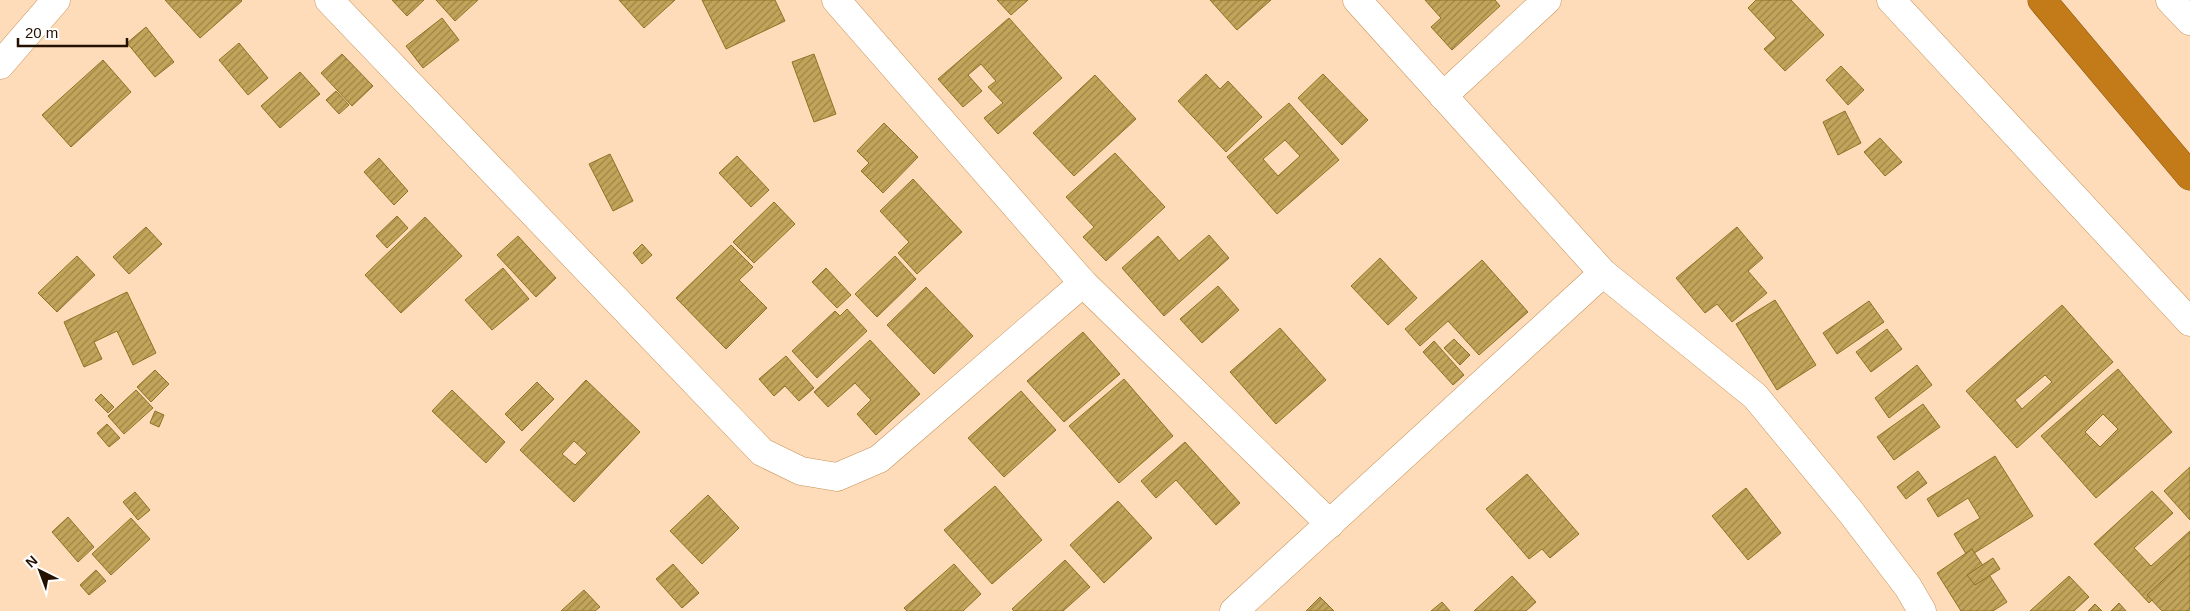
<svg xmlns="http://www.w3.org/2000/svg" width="2190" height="611" viewBox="0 0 2190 611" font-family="Helvetica,sans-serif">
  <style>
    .building { fill: url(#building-hatch); stroke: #8e7224; fill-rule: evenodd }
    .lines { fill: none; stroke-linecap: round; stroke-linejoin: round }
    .minor-casing { stroke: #c79256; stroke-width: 29 }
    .highway-casing { stroke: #8b5610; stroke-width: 29 }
    .minor { stroke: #fff; stroke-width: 28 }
    .highway { stroke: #c27b18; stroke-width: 28 }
  </style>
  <defs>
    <pattern id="building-hatch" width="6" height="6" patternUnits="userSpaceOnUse" patternTransform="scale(1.25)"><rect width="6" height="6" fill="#c2a55a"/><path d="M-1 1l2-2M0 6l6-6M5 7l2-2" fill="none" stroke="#9d8548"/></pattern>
  </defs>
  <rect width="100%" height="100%" fill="#fedcb9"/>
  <g class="building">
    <polygon points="165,0 241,0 242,1 200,38"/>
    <polygon points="392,0 424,0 407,16"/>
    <polygon points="436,0 478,0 455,21"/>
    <polygon points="619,0 675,0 644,28"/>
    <polygon points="702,0 775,0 785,21 726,49"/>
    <polygon points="997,0 1028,0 1011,15"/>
    <polygon points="1210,0 1271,0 1237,30"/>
    <polygon points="1425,0 1495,0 1500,6 1452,50 1431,27 1441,18"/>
    <polygon points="1756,0 1791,0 1824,35 1785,71 1764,49 1776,38 1748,8"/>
    <polygon points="442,18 459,40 423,68 406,46"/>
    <polygon points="1009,18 1062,78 998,134 984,118 1003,103 988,87 996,81 981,64 968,75 982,91 963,107 938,79"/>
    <polygon points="146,27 174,62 155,77 127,43"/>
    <polygon points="239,43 268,78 248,95 219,60"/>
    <polygon points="342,54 373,86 352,106 321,73"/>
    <polygon points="814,54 836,114 814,122 792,62"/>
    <polygon points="103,60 131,92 71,147 42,115"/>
    <polygon points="1841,66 1864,90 1848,105 1826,80"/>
    <polygon points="300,72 320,94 280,128 261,106"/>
    <polygon points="1206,74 1220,89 1228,81 1262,117 1226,152 1178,101"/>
    <polygon points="1323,74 1368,120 1342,145 1298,98"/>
    <polygon points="1095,75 1136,119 1074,176 1033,133"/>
    <polygon points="336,91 349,105 339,114 326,100"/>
    <path d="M1289 103 1339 160 1277 214 1227 157ZM1285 140 1300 156 1278 176 1263 159Z"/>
    <polygon points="1845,111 1861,143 1838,155 1823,122"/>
    <polygon points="884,123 918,157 883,193 861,171 869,163 857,151"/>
    <polygon points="1880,138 1902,162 1885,176 1864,152"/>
    <polygon points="1115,153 1165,207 1106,261 1083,237 1094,227 1066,197"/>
    <polygon points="610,154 633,201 613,211 589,164"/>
    <polygon points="737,156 769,190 751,207 719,173"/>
    <polygon points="379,158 408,191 394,205 364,172"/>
    <polygon points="913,179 962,232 917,274 898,253 909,242 880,211"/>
    <polygon points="774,202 795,224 754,263 733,242"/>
    <polygon points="397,216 408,228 387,248 376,236"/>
    <polygon points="425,217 462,256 401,313 365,275"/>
    <polygon points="146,227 162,244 129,274 113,257"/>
    <polygon points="1737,227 1763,258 1748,271 1767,293 1732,322 1717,304 1705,313 1676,278"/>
    <polygon points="1209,235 1229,258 1164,316 1122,268 1158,236 1179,261"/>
    <polygon points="518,236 556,278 536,297 497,255"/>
    <polygon points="642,244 652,255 642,264 633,253"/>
    <polygon points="731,245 753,267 739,280 767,308 726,349 676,298"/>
    <polygon points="77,256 95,275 57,312 38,293"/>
    <polygon points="895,256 916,279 877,317 855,294"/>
    <polygon points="1380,258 1417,298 1388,325 1351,286"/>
    <polygon points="1482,260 1528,312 1479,355 1448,321 1420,346 1405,329"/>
    <polygon points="503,268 529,299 492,330 465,300"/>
    <polygon points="826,268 851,295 837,308 812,282"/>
    <polygon points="1218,286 1239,310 1202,343 1180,319"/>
    <polygon points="926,287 973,336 934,374 887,325"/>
    <polygon points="127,292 156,353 133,365 117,331 94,342 102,359 84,367 64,322"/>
    <polygon points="1775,300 1816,365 1777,390 1736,324"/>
    <polygon points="1869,301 1884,322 1837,354 1823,333"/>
    <path d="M2062 305 2113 362 2017 448 1966 391ZM2045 375 2052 382 2022 409 2015 400Z"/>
    <polygon points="847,309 867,331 817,378 792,351 835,311 840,316"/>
    <polygon points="1280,328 1326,380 1276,424 1230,372"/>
    <polygon points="1887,329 1902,349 1871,372 1856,352"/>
    <polygon points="1083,332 1120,374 1064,422 1027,381"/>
    <polygon points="1454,339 1470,355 1460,365 1444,348"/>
    <polygon points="870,340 920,394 876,435 857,414 871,400 855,383 828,407 814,392"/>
    <polygon points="1434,341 1464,375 1453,385 1423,352"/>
    <polygon points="786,356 814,388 799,401 785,386 774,396 759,379"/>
    <polygon points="1917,365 1932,385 1889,418 1875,398"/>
    <path d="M2118 369 2172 432 2096 498 2041 436ZM2103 414 2118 429 2100 447 2085 432Z"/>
    <polygon points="155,370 169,384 151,402 137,387"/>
    <polygon points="1124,379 1173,436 1119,483 1069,426"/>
    <path d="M586 380 640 432 574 502 520 450ZM574 441 587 453 575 465 562 454Z"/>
    <polygon points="537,382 554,399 522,431 505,414"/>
    <polygon points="136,390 153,408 124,434 108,416"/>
    <polygon points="452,390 505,442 486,463 432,411"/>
    <polygon points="1021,391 1056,430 1004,477 968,438"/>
    <polygon points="101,394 114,407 108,413 95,400"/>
    <polygon points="1923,404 1940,427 1894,460 1877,437"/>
    <polygon points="155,411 164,415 159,427 150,423"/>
    <polygon points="107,424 120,438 109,447 97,433"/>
    <polygon points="1185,442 1240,503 1216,525 1176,480 1156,498 1141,481"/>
    <polygon points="1995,456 2033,516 1968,557 1954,534 1980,518 1968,498 1938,517 1927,499"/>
    <polygon points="2190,467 2190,520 2164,491"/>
    <polygon points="1918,471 1927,483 1906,499 1897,487"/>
    <polygon points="1527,474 1579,534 1550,558 1542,549 1529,559 1486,509"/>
    <polygon points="995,486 1042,540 992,584 944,530"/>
    <polygon points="1746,488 1781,533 1748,560 1712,516"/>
    <polygon points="2152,491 2173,513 2134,548 2151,566 2190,531 2190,565 2149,603 2094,544"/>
    <polygon points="135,492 150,510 138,520 123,502"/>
    <polygon points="708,495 739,528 702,564 670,531"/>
    <polygon points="1118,501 1152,538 1104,583 1070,545"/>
    <polygon points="68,517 94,547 78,562 52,532"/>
    <polygon points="131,518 150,539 111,575 92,554"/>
    <polygon points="1972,549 2007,602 1993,611 1961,611 1937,573"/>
    <polygon points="2190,555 2190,611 2162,611 2147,595"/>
    <polygon points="1993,558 2000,569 1975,585 1967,575"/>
    <polygon points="1065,560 1090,587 1063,611 1014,611 1012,609"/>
    <polygon points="673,564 699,593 682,608 656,579"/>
    <polygon points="954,564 981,594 963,611 907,611 904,608"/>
    <polygon points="96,570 106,581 89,595 80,585"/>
    <polygon points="1512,576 1536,602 1526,611 1474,611"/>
    <polygon points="2069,576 2089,597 2074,611 2030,611"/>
    <polygon points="584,590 600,607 595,611 561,611"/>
    <polygon points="1320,597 1334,611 1306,611"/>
    <polygon points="1442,602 1450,611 1431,611"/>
    <polygon points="2119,603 2126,611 2111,611"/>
    <polygon points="2095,604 2102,611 2088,611"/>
  </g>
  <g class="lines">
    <g class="minor-casing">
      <g id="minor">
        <polyline points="329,0 762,452 801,471 837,477 879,459 1083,283"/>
        <polyline points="836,0 1083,283 1330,524"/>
        <polyline points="1357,0 1603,273 1755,396 1850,511 1908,587 1922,611"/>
        <polyline points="1891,0 2190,322"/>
        <polyline points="2170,0 2190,21"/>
        <polyline points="0,65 56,0"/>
        <polyline points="1443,96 1547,0"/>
        <polyline points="1234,611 1603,273"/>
      </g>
    </g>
    <g class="highway-casing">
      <polyline id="highway" points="2042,0 2190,176"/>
    </g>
    <use href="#minor" class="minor"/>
    <use href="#highway" class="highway"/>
  </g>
  <g transform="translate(40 571) rotate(318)" stroke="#ffffff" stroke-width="4" paint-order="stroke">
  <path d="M0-4L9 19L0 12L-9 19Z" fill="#251100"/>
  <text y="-8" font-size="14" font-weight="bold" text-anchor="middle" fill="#251100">N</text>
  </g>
  <path d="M18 38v8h109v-8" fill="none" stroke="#251100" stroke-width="2.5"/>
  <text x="25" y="38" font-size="15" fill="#251100" stroke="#ffffff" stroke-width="4" paint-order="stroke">20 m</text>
</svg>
